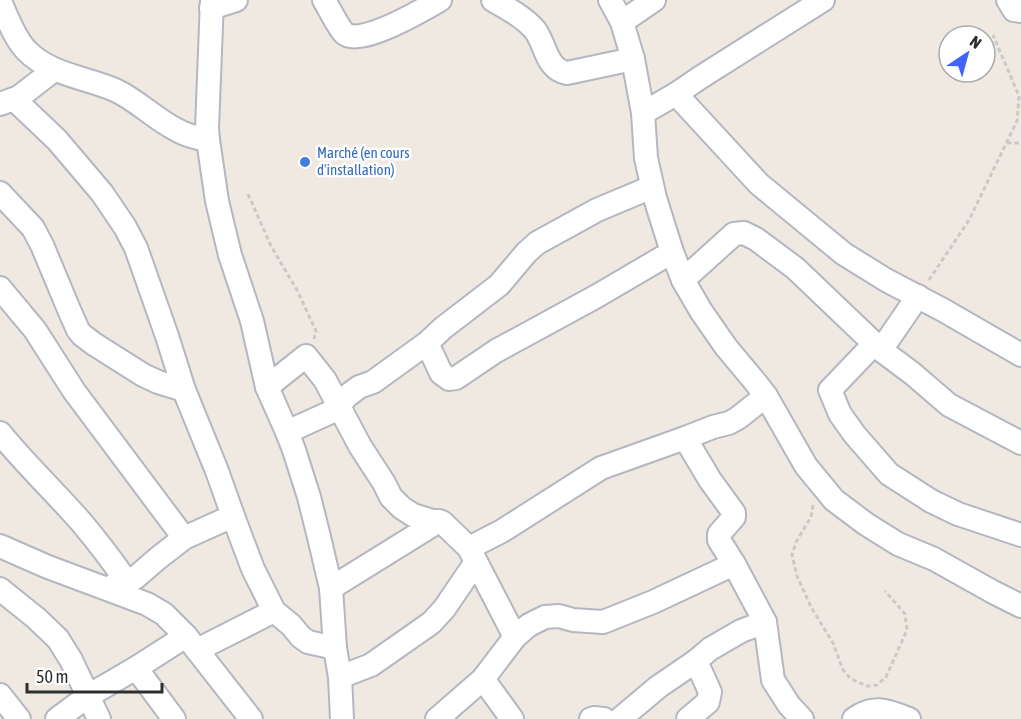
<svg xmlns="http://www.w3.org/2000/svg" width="1021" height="719" viewBox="0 0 1021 719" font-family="'Asap Condensed',sans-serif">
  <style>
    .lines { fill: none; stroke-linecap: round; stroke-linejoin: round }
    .minor-casing { stroke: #b4b7c1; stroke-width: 26 }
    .path { stroke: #c9c9c9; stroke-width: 3; stroke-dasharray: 4.5 3; stroke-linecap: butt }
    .minor { stroke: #fff; stroke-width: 22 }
    .shop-dot { fill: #3f7fe0; stroke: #fff; stroke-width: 2 }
    .labels { text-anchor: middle; stroke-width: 5; stroke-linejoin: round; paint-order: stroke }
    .shop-label { font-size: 15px; fill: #366cbe; stroke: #fff; text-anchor: start }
  </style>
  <rect width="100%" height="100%" fill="#efe9e1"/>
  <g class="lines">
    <g class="minor-casing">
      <g id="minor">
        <polyline points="212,0 207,128 208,140 217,201 230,255 252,321 267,387 287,432 294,450 309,497 319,537 331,588 335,648 340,677 342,719"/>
        <path d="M324 0C329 8 338 27 344 33 359 48 424 9 440 0"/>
        <path d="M493 0C508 9 524 17 535 30 546 45 546 69 567 73L633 59"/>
        <polyline points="610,0 622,22 633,59 643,113 646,158 655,198 672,252 683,280 701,311 726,347 756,383 766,396 806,466 834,500 866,524 898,544 934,559 993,592 1021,606"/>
        <polyline points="1008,0 1014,10 1021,11"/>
        <path d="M0 1C7 17 14 37 26 50 50 75 85 77 115 90 137 100 155 119 177 130 187 136 197 138 208 140"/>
        <polyline points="211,8 236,0"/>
        <polyline points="622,22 654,0"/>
        <polyline points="676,94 701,77 823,0"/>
        <polyline points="15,100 57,140 102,193 125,227 136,248 167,336 184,390 217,471 233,516"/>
        <polyline points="0,104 19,97 54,70"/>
        <polyline points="643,113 676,94 759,184 844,254 886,280 943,310 1021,355"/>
        <polyline points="0,193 33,228 42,245 70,312 78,330 82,335 94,344 143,375 158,382 184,390"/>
        <polyline points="683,280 734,234 744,233 756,239 795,268 881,350 913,374 949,405 1021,443"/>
        <polyline points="0,288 35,330 74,391 184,538 233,516 253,569 274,611 291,625 301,637 308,642 335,648"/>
        <polyline points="427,343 441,373 449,379 456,378 496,351 597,296 672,252"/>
        <polyline points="874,344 830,390 840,414 855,435 889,474 931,501 958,514 1021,535"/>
        <polyline points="881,350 918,296"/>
        <polyline points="267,387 306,356 325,380 360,446 384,483 391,497 402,508 413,515 429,520 442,522 469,548 502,531 601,468 685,438"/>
        <polyline points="766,396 738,418 729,423 713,427 685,438 710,480 734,513 734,517 719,534 719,540 734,564 765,622 773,680 789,705 802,719"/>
        <polyline points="287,432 331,412 339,406 347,396 359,387 373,382 427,343 443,328 499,285 526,253 537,243 597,210 652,187"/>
        <path d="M0 433C26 465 55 492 82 523 98 542 113 562 127 582"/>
        <polyline points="0,546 48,567 147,604 164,614 186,636 251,719"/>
        <polyline points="470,550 515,637"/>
        <polyline points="114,585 127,582 135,578 157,559 184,538"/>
        <polyline points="331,588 439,521"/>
        <polyline points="0,589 36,618 58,639 71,660 99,719"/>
        <polyline points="197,650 274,611"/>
        <polyline points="136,668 174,719"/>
        <polyline points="340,677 371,665 431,623 444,609 476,562"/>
        <polyline points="483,679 512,719"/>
        <polyline points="0,695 19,719"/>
        <polyline points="57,719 88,696 136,668 186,636"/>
        <polyline points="437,719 483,679 515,637 529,625 545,617 559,616 573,620 603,622 653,602 734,564"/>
        <polyline points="591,719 594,718 604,719"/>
        <polyline points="620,719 658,687 696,661 710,649 741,631 765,622"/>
        <polyline points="688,719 708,702 710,692 696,661"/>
        <path d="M854 719C874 704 888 711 909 719"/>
      </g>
    </g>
    <g class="path">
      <polyline points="1007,143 1021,143"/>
      <polyline points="248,194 271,246 297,290 316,331 314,339"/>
      <polyline points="929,280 969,220 1017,121 1019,96 993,35"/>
      <polyline points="813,505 811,517 796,542 792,555 797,576 811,607 833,643 843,670 851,679 867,686 877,685 886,677 907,630 905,614 885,591"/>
    </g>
    <use href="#minor" class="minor"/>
  </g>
  <circle class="shop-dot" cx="305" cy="162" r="6"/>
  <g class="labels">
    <g class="shop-label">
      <text x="317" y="158">Marché (en cours<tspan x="317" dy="17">d'installation)</tspan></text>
    </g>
  </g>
  <g transform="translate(967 54) rotate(36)"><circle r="28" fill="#ffffff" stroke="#ababab" stroke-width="1.5"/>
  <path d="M0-4.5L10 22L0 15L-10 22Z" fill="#4264fb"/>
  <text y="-9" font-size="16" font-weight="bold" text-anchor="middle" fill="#2e2e2e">N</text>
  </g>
  <path d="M27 683v9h135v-9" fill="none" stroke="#2e2e2e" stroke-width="3"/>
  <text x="36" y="683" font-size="18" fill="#2e2e2e" stroke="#ffffff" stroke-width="4.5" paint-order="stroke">50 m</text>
</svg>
